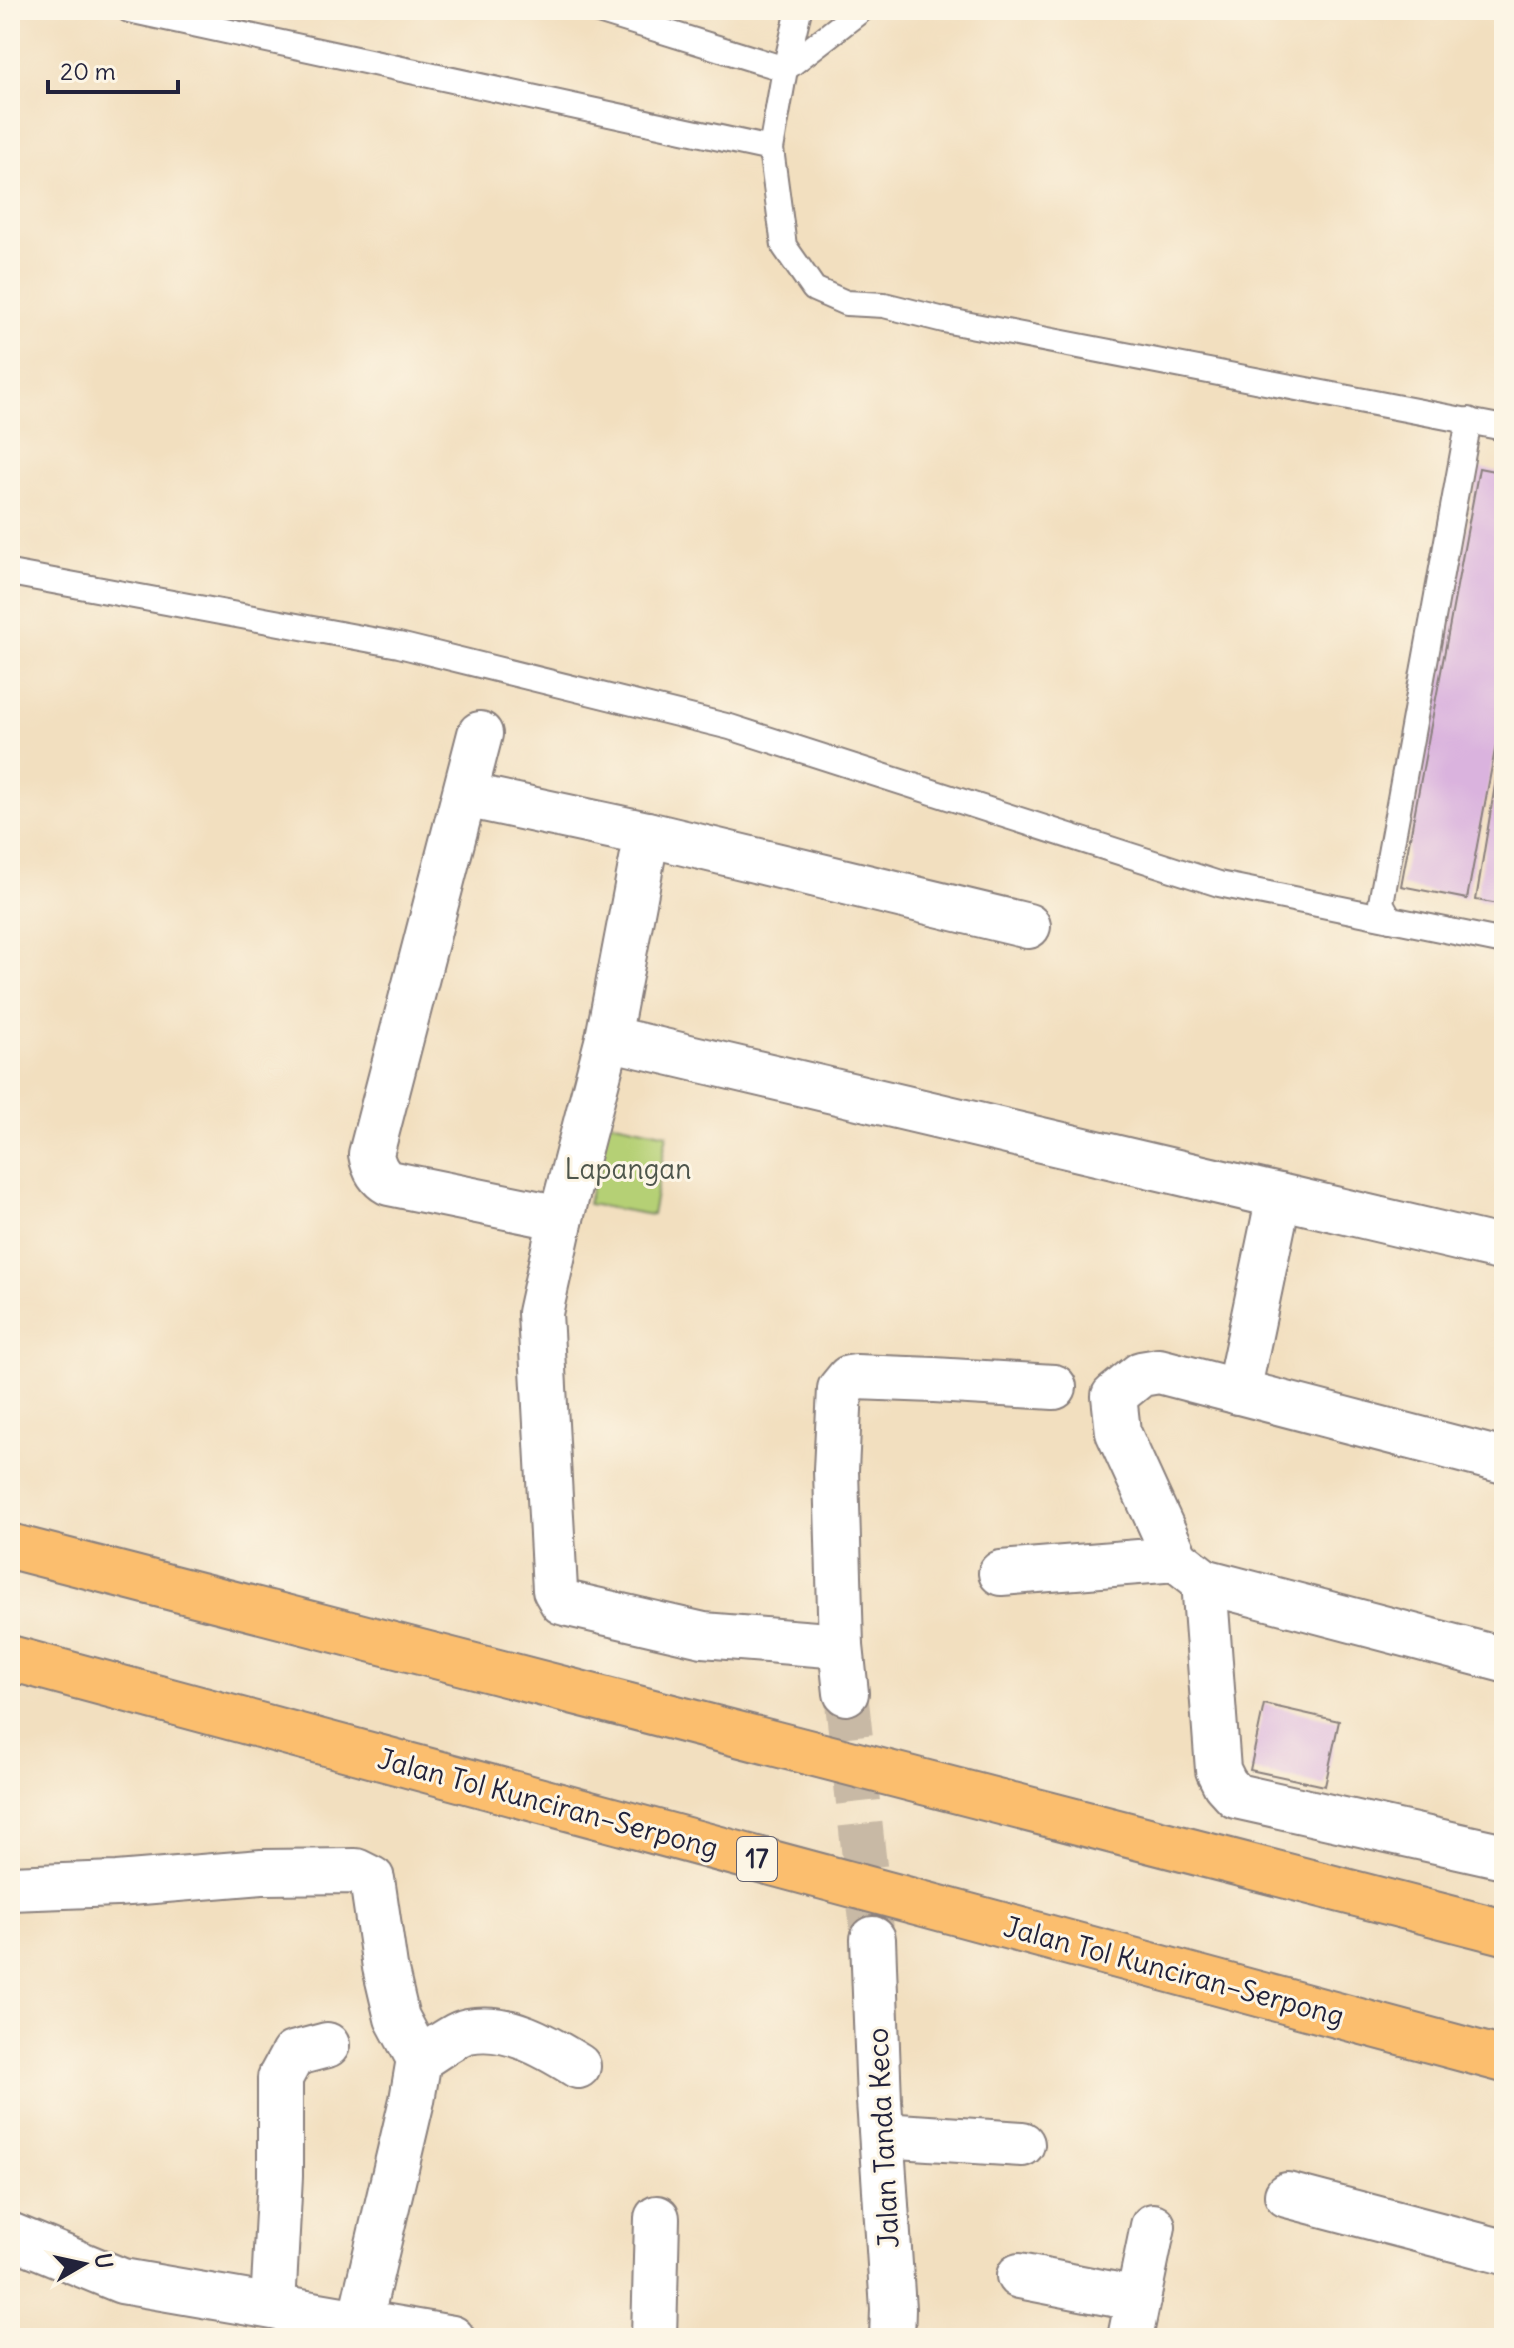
<svg xmlns="http://www.w3.org/2000/svg" width="1514" height="2348" viewBox="0 0 1514 2348" font-family="Delius,sans-serif">
  <style>
    .green { fill: #b5d075; stroke: #6c7958; stroke-width: 2 }
    .building { fill: #dab3de }
    .lines { fill: none; stroke-linecap: round; stroke-linejoin: round }
    .minor-tunnel { stroke: #c8b9a5; stroke-width: 44; stroke-dasharray: 44 22; stroke-linecap: butt }
    .service-casing { stroke: #8a807d; stroke-width: 28 }
    .minor-casing { stroke: #8a807d; stroke-width: 48 }
    .tertiary-casing { stroke: #8a807d; stroke-width: 48 }
    .motorway-casing { stroke: #8a807d; stroke-width: 48 }
    .service { stroke: #fff; stroke-width: 24 }
    .minor { stroke: #fff; stroke-width: 44 }
    .tertiary { stroke: #fff; stroke-width: 44 }
    .motorway { stroke: #fbbe6e; stroke-width: 44 }
    .labels { text-anchor: middle; stroke-width: 6; stroke-linejoin: round; paint-order: stroke }
    .shield { fill: #fcf5e5; stroke: #63616e; stroke-width: 2 }
    .shield-label { font-size: 26px; font-weight: bold; fill: #22223b }
    .park-label { font-size: 28px; fill: #4e564c; stroke: #fcf5e5 }
    .street-label { font-size: 28px; fill: #22223b; stroke: #fcf5e5 }
  </style>
  <rect width="100%" height="100%" fill="#fcf5e5"/>
  <filter id="ink" filterUnits="userSpaceOnUse"><feTurbulence type="fractalNoise" baseFrequency=".0125" numOctaves="2"/><feDisplacementMap in="SourceGraphic" scale="16" xChannelSelector="R" yChannelSelector="G"/><feConvolveMatrix kernelMatrix="1 2 1 2 8 2 1 2 1" color-interpolation-filters="sRGB"/></filter>
  <filter id="wash" filterUnits="userSpaceOnUse"><feTurbulence type="fractalNoise" baseFrequency=".006" numOctaves="4" result="noise"/><feDisplacementMap in="SourceGraphic" scale="32" xChannelSelector="R" yChannelSelector="G"/><feGaussianBlur stdDeviation="1.8" result="paint"/><feColorMatrix in="noise" values="0 0 0 0 0 0 0 0 0 0 0 0 0 0 0 0 0 1.4 0 .05"/><feComposite in="paint" operator="in"/></filter>
  <g filter="url(#wash)">
    <rect width="100%" height="100%" fill="#f2dfbf"/>
    <polygon class="green" points="606,1121 667,1134 652,1215 588,1204"/>
    <g id="blocks">
      <g class="building">
        <polygon points="1479,468 1504,473 1504,702 1467,899 1401,886"/>
        <polygon points="1502,743 1504,743 1504,905 1476,900"/>
        <polygon points="1264,1704 1339,1721 1325,1786 1250,1770"/>
      </g>
    </g>
  </g>
  <g filter="url(#ink)">
    <use href="#blocks" fill-opacity="0" stroke="#8a807d" stroke-width="2"/>
    <g class="lines">
      <polyline class="minor-tunnel" points="846,1693 873,1939"/>
      <g class="service-casing">
        <g id="service">
          <polyline points="129,10 771,149"/>
          <polyline points="595,10 785,69 771,149 784,246 814,289 846,303 884,305 944,320 1504,428"/>
          <polyline points="785,69 861,10"/>
          <polyline points="785,69 799,10"/>
          <polyline points="10,573 399,645 730,727 1219,884 1504,942"/>
          <polyline points="1390,919 1381,903 1469,420"/>
        </g>
      </g>
      <g class="minor-casing">
        <g id="minor">
          <path d="M480 734 371 1154C373 1166 378 1177 389 1183L561 1218"/>
          <polyline points="465,795 647,834 1028,926"/>
          <polyline points="647,834 608,1038 561,1218 540,1313 555,1590 562,1602 569,1604 703,1635 841,1646"/>
          <polyline points="608,1038 1504,1249"/>
          <polyline points="1238,1392 1279,1196"/>
          <polyline points="1504,1461 1159,1371 1141,1374 1114,1396 1118,1432 1176,1559 1204,1581 1218,1770 1225,1784 1236,1796 1504,1856"/>
          <polyline points="1001,1573 1176,1559"/>
          <polyline points="1204,1581 1504,1660"/>
          <polyline points="846,1693 841,1646 836,1470 840,1389 849,1378 856,1377 934,1380 1054,1387"/>
          <polyline points="10,1888 117,1884 262,1872 356,1871 372,1879 385,1967 397,2018 419,2059 412,2100 360,2321"/>
          <polyline points="873,1939 879,2101 893,2309 892,2338"/>
          <path d="M419 2059C432 2052 454 2034 468 2031 507 2023 546 2046 578 2066"/>
          <polyline points="882,2135 1022,2144"/>
          <polyline points="1287,2195 1504,2252"/>
          <polyline points="1019,2276 1138,2299"/>
          <polyline points="273,2306 280,2176 280,2078 293,2054 327,2045"/>
          <polyline points="654,2338 657,2218"/>
          <polyline points="1130,2338 1153,2226"/>
        </g>
      </g>
      <g class="tertiary-casing">
        <polyline id="tertiary" points="10,2235 122,2281 452,2338"/>
      </g>
      <g class="motorway-casing">
        <g id="motorway">
          <polyline points="10,1546 1504,1932"/>
          <polyline points="10,1658 1504,2060"/>
        </g>
      </g>
      <use href="#service" class="service"/>
      <use href="#minor" class="minor"/>
      <use href="#tertiary" class="tertiary"/>
      <use href="#motorway" class="motorway"/>
    </g>
  </g>
  <g class="labels">
    <rect class="shield" x="737" y="1837" width="40" height="44" rx="6"/>
    <g class="shield-label">
      <text x="757" y="1868">17</text>
    </g>
    <g class="park-label">
      <text x="628" y="1179">Lapangan</text>
    </g>
    <g class="street-label">
      <text transform="translate(548 1803) rotate(15)" y="10">Jalan Tol Kunciran–Serpong</text>
      <text transform="translate(1174 1971) rotate(15)" y="10">Jalan Tol Kunciran–Serpong</text>
      <text transform="translate(883 2138) rotate(-93)" y="10">Jalan Tanda Keco</text>
    </g>
  </g>
  <rect width="1514" height="2348" fill="none" stroke="#fcf5e5" stroke-width="40"/>
  <g transform="translate(84 2264) rotate(81)" stroke="#fcf5e5" stroke-width="6" paint-order="stroke">
  <path d="M0-6L14 30L0 20L-14 30Z" fill="#22223b"/>
  <text y="-12" font-size="22" font-weight="bold" text-anchor="middle" fill="#22223b">U</text>
  </g>
  <path d="M48 80v12h130v-12" fill="none" stroke="#22223b" stroke-width="4"/>
  <text x="60" y="80" font-size="24" fill="#22223b" stroke="#fcf5e5" stroke-width="6" paint-order="stroke">20 m</text>
</svg>
